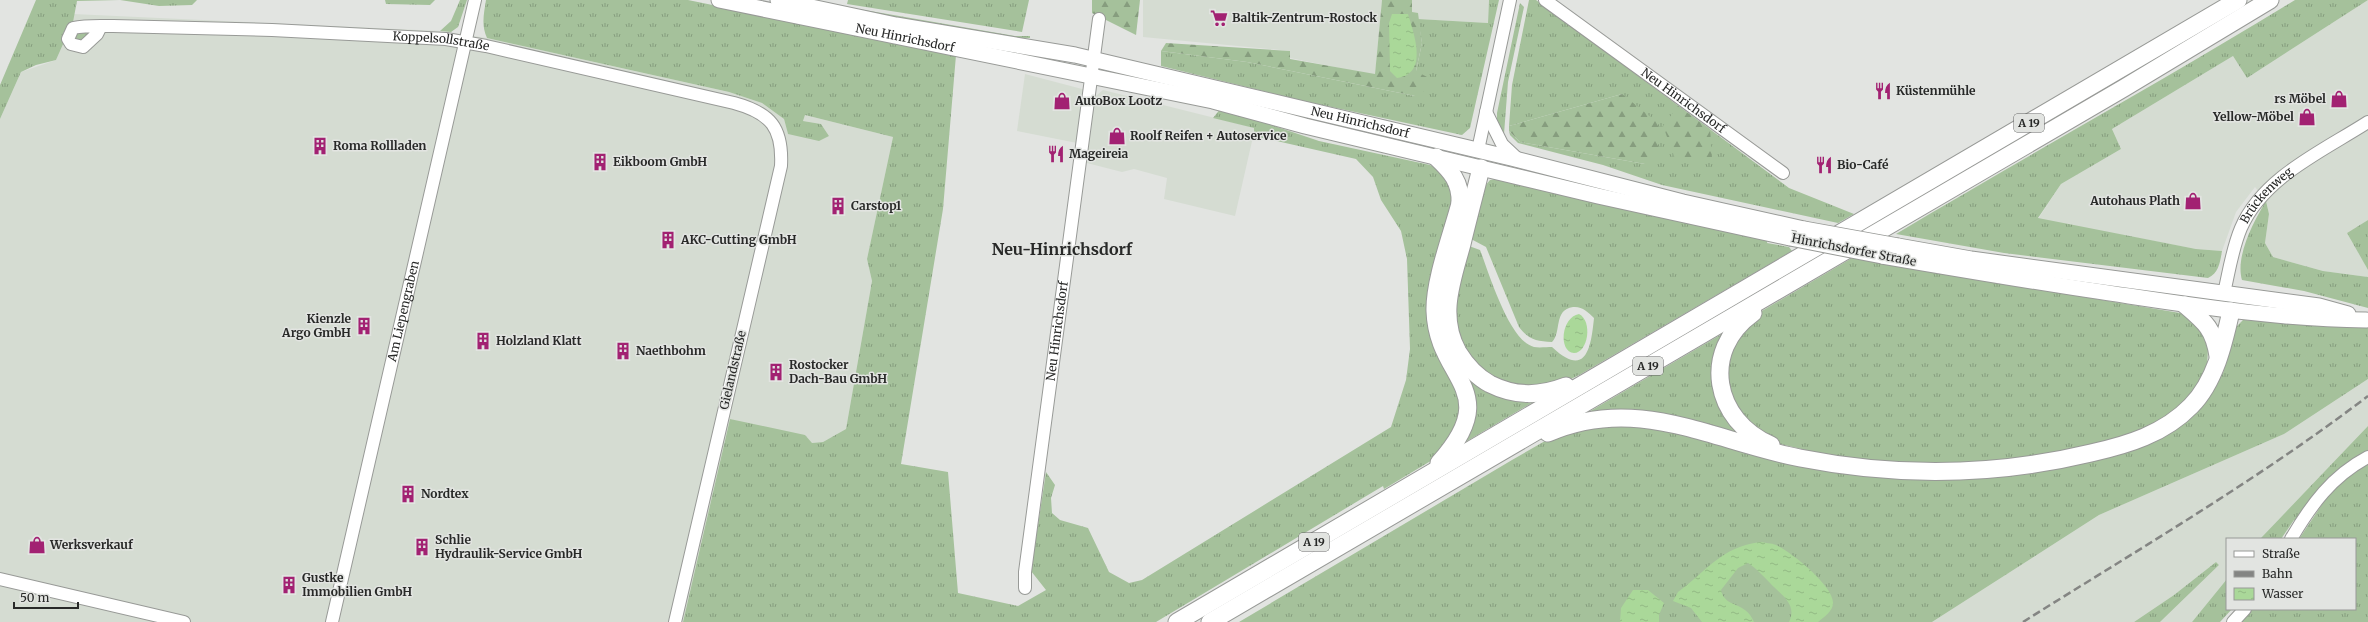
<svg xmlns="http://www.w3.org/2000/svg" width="2368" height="622" viewBox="0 0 2368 622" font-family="Merriweather,serif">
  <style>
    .built { fill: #d5dcd2 }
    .grass { fill: url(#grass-tufts) }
    .forest { fill: url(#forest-firs) }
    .water { fill: url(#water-ripples) }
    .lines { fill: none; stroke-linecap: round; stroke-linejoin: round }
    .minor-casing { stroke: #989a97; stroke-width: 14 }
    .major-casing { stroke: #989a97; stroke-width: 17 }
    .highway-casing { stroke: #989a97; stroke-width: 19 }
    .minor { stroke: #fff; stroke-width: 12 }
    .major { stroke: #fff; stroke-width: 15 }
    .highway { stroke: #fff; stroke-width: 17 }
    .rail { stroke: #848583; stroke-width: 2.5; stroke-dasharray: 8 4; stroke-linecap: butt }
    .major-bridge-casing { stroke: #989a97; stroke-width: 17; stroke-linecap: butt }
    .major-bridge { stroke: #fff; stroke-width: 15 }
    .labels { text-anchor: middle; stroke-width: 3; stroke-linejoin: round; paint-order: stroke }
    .shield { fill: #e2e4e1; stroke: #606160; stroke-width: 1 }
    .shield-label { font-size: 11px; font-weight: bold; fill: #282928 }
    .poi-label { font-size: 12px; font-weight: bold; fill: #282928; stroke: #e2e4e1; text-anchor: start }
    .street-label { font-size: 12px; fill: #282928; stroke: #e2e4e1 }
    .district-label { font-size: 16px; font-weight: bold; fill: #282928; stroke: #e2e4e1 }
  </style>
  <defs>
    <pattern id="grass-tufts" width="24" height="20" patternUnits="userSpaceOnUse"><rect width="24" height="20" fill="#a5c19b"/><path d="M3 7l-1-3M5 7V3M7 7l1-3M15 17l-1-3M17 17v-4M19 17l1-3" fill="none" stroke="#869d7e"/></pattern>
    <pattern id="forest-firs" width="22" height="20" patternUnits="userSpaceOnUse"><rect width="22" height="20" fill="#a5c19b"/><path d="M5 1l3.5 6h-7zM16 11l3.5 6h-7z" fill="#869d7e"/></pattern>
    <pattern id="water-ripples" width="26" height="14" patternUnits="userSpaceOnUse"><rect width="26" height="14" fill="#aad899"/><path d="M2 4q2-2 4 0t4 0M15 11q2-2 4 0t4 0" fill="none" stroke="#92b984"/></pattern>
  </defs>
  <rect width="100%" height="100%" fill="#e2e4e1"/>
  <g class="built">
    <polygon points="1143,0 1382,0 1375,75 1290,58 1290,51 1143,37"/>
    <polygon points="1412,0 1489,0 1488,23 1418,19 1412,12"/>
    <polygon points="2368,0 2368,220 2347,233 2368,270 2368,277 2323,271 2273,257 2265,243 2269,214 2266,201 2255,187 2236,212 2222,251 2196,249 2038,219 2061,184 2121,149 2112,129 2233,56 2247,78"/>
    <polygon points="73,14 440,31 487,38 729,92 762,103 784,119 788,134 829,136 821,124 803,121 805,115 893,137 867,259 872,281 846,429 823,442 812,443 730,419 683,622 0,622 0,119 21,72 56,60 64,42 63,33 73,22"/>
    <polygon points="1025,74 1086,90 1077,143 1017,131"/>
    <polygon points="1103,90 1255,128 1235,216 1164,199 1167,178 1134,169 1122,172 1083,162 1096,96"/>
    <polygon points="2368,379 2368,426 2260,539 2227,539 2227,579 2192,622 2160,622 2219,565 2216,562 2174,595 2134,622 1932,622 2099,515 2284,434"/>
  </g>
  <g class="grass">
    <polygon points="36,0 197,0 192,5 159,6 120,0 77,1 73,22 63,33 64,42 56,60 36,65 21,72 0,119 0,85"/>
    <polygon points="385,0 435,0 430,5 386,4"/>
    <polygon points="460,0 467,0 458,27 451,32 440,31 451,21"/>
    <path d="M486 0H688L956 55 943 209 901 464 948 472 958 593 1018 606 1046 590 1031 571 1046 472 1055 485 1051 498 1052 513 1060 520 1088 528 1109 572 1129 583 1142 580 1391 427 1406 380 1410 349 1407 259 1401 231 1381 200 1373 177 1356 159 1254 136V128L1213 118 1221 108 1319 141 1430 165C1449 174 1451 191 1454 210L1458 384 1463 412 1439 456 1384 489 1383 486 1156 622H683L730 419 805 435 812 443 823 442 846 429 872 281 867 259 893 137 805 115 803 121 821 124 829 136 819 141 788 134 784 119 762 103 729 92 487 38C481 25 484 13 486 0Z"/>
    <polygon points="848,0 1029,0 1022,32 847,4"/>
    <polygon points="1489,0 1499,0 1470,128 1462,135 1299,100 1161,66 1161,51 1247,62 1415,96 1416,71 1422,43 1418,19 1488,23"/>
    <polygon points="1529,0 1536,0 1789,188 1854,214 1838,223 1662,185 1603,165 1518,143 1510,135 1509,131 1520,142 1645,164 1622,94 1509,126 1512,85"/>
    <path d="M2295 0H2368L2247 78 2233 56 2112 129 2121 149 2061 184 2038 218 2196 249 2222 251C2220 262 2219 273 2208 278L2004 253 1896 234C2028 155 2163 81 2295 0Z"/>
    <polygon points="1520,3 1524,7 1508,82 1504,134 1497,123 1497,113"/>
    <polygon points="847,7 1015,36 1030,36 1030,38 1011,39 835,8"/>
    <polygon points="79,31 88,31 89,35 81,43 74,39"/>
    <polygon points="1471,175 1446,281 1464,367 1540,398 1462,444 1467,431 1441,287"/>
    <path d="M1500 178 1768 238 1767 243 1789 247 1792 251 1581 374 1557 386 1526 390 1495 382 1458 344 1453 306 1469 246 1480 250C1489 273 1509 341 1534 347 1539 348 1547 347 1552 347 1586 379 1591 348 1594 318 1588 312 1582 306 1573 307 1553 310 1562 332 1552 342 1536 341 1529 340 1519 327L1486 247 1471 239 1485 186 1490 180Z"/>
    <path d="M2266 201 2269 214 2265 243 2273 257 2323 271 2368 277V308L2304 291 2242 280C2235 256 2254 221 2266 201Z"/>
    <polygon points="2368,220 2368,270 2347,233"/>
    <polygon points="1852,258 2186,314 2201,328 2208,348 2207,368 2193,395 2173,415 2115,442 1982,466 1857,462 1772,442 1732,409 1725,361 1755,315"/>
    <path d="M2243 320C2259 320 2274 323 2290 324 2316 325 2342 323 2368 328V379L2284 434 2099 515 1932 622H1239L1512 460 1552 437 1581 427 1644 423 1776 458 1983 477 2029 474 2074 464 2164 437 2203 406 2223 373 2236 327Z"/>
    <polygon points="1727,331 1714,369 1756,443 1731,437 1575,420"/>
    <polygon points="2368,426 2368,451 2341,468 2297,521 2294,520 2281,539 2260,539"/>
    <polygon points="2368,462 2368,622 2241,622 2252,609 2355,609 2355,539 2299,539 2331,491"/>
    <polygon points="2216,562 2219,565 2160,622 2134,622 2174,595"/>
    <polygon points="2227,579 2227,609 2232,609 2220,622 2192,622"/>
  </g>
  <g class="forest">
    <polygon points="1092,0 1140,0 1136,35 1092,13"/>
    <polygon points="1382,0 1412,0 1412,12 1418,13 1422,43 1416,71 1427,77 1426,90 1415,96 1247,62 1161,51 1166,43 1290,51 1290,59 1375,74"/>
    <polygon points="1622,94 1658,123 1658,151 1645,164 1520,142 1509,131 1509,126"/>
    <polygon points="1678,106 1710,129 1712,158 1676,161 1663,126"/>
  </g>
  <g class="water">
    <path d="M1392 14H1408C1414 34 1429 74 1397 78L1390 71 1389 23Z"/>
    <path d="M1579 314C1593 321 1588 353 1574 353 1558 352 1561 317 1579 314Z"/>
    <path d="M1760 542C1765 543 1771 543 1776 545 1790 551 1834 586 1833 603 1833 611 1824 617 1818 622H1789C1798 604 1780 594 1770 583 1762 575 1757 569 1748 563L1738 568 1721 590C1725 609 1745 600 1754 622H1702L1691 608 1673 601 1678 592C1707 571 1721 547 1760 542Z"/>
    <polygon points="1633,590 1648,590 1664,603 1659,615 1659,622 1620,622 1621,608"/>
  </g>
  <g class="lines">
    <g class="minor-casing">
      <g id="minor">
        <path id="s1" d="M1545 0 1783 173"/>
        <path id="s2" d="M101 26 97 34 83 47 71 44 68 39 73 28C87 25 100 26 113 26L272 30 446 39 486 46 734 103C771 113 783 128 781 166L675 622"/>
        <polyline points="1486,112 1502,144 1519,160"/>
        <polyline points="1478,150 1510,0"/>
        <path id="s3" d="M2224 293C2229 272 2232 249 2241 228 2263 177 2323 151 2368 122"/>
        <path d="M2291 539C2311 505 2332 476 2368 457"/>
        <polyline points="0,579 184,622"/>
        <path id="s4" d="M1025 588V572L1099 19"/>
        <path id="s5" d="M332 622 475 0"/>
        <polyline points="2233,622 2245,609"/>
      </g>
    </g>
    <g class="major-casing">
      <g id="major">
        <path id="s6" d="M719 0 1213 101 1305 126 1598 196 1790 238"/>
        <path id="s7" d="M778 0 896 25 1075 55 1511 158 1683 202 1804 229"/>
        <polyline points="1898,246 1971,259 2319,306 2348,314"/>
        <path d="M1882 256C1964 270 2046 284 2129 296 2208 308 2286 319 2366 320"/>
      </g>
    </g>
    <g class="highway-casing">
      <g id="highway">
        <path d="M1436 157C1451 171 1461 182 1460 203"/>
        <path d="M1481 168C1475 193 1468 219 1462 244 1452 281 1438 316 1458 352 1466 365 1477 377 1490 384 1516 397 1540 396 1566 386"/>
        <path d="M2185 305C2205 322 2214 329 2218 356"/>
        <path d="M1753 313C1700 351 1714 421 1771 445"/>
        <path d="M1548 433C1638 394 1712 441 1800 458 1896 477 1995 476 2091 453 2127 445 2164 434 2191 406 2215 382 2224 343 2231 311"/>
        <path d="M1439 463C1505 389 1437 380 1435 311 1434 279 1454 229 1462 196"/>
        <polyline points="1177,622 2238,0"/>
        <polyline points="1210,622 2124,88 2270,0"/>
      </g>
    </g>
    <use href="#minor" class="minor"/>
    <use href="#major" class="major"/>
    <use href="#highway" class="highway"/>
    <path class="rail" d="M2023 622C2139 549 2259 479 2368 396"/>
    <g class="major-bridge-casing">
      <g id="major-bridge">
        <polyline points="1804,229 1898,246"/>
        <polyline points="1790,238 1882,256"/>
      </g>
    </g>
    <use href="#major-bridge" class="major-bridge"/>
  </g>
  <defs>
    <g id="supermarket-bare" transform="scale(1.38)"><path d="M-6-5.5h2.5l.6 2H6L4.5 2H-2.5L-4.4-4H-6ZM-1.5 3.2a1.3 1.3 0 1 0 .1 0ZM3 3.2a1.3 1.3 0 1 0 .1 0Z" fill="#a22172" stroke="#e2e4e1" stroke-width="2.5" paint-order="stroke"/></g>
    <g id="restaurant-bare" transform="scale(1.38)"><path d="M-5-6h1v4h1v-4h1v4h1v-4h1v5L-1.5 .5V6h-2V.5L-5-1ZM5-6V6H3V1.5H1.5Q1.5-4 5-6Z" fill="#a22172" stroke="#e2e4e1" stroke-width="2.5" paint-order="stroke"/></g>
    <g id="shop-bare" transform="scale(1.38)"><path d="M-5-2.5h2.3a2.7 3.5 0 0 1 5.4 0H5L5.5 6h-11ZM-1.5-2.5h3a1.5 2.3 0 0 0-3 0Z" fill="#a22172" stroke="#e2e4e1" stroke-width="2.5" paint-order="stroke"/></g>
    <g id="building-bare" transform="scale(1.38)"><path d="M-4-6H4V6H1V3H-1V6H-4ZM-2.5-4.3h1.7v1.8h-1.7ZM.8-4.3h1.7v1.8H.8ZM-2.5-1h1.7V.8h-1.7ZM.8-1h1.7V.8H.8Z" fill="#a22172" stroke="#e2e4e1" stroke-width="2.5" paint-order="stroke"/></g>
  </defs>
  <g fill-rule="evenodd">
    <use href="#supermarket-bare" x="1219" y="18"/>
    <use href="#restaurant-bare" x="1883" y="91"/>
    <use href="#shop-bare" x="2339" y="99"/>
    <use href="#shop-bare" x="1062" y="101"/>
    <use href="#shop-bare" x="2307" y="117"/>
    <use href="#shop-bare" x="1117" y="136"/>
    <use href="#building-bare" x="320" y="146"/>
    <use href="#restaurant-bare" x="1056" y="154"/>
    <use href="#building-bare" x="600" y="162"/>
    <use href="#restaurant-bare" x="1824" y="165"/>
    <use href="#shop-bare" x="2193" y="201"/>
    <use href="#building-bare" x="838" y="206"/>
    <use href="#building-bare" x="668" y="240"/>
    <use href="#building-bare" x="364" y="326"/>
    <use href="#building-bare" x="483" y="341"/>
    <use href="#building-bare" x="623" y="351"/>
    <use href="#building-bare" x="776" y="372"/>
    <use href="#building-bare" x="408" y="494"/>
    <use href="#shop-bare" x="37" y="545"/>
    <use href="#building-bare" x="422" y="547"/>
    <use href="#building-bare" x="289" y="585"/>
  </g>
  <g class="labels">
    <g class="shield">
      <rect x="2014" y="114" width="30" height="18" rx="3"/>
      <rect x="1633" y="357" width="30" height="18" rx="3"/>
      <rect x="1299" y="533" width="30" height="18" rx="3"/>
    </g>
    <g class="shield-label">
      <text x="2029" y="127">A 19</text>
      <text x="1648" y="370">A 19</text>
      <text x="1314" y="546">A 19</text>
    </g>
    <g class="poi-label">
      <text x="1232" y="22">Baltik-Zentrum-Rostock</text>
      <text x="1896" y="95">Küstenmühle</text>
      <text x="2326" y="103" text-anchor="end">rs Möbel</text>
      <text x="1075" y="105">AutoBox Lootz</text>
      <text x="2294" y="121" text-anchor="end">Yellow-Möbel</text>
      <text x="1130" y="140">Roolf Reifen + Autoservice</text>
      <text x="333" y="150">Roma Rollladen</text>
      <text x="1069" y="158">Mageireia</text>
      <text x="613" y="166">Eikboom GmbH</text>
      <text x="1837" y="169">Bio-Café</text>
      <text x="2180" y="205" text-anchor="end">Autohaus Plath</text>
      <text x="851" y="210">Carstop1</text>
      <text x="681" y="244">AKC-Cutting GmbH</text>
      <text x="351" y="323" text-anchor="end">Kienzle<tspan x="351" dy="14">Argo GmbH</tspan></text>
      <text x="496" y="345">Holzland Klatt</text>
      <text x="636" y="355">Naethbohm</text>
      <text x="789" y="369">Rostocker<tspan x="789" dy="14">Dach-Bau GmbH</tspan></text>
      <text x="421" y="498">Nordtex</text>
      <text x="435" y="544">Schlie<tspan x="435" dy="14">Hydraulik-Service GmbH</tspan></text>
      <text x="50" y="549">Werksverkauf</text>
      <text x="302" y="582">Gustke<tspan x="302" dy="14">Immobilien GmbH</tspan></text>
    </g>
    <g class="street-label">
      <text dy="4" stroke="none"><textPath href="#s6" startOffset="190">Neu Hinrichsdorf</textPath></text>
      <text dy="4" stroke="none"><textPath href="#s2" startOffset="427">Koppelsollstraße</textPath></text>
      <text dy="4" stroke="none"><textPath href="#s1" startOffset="171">Neu Hinrichsdorf</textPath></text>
      <text dy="4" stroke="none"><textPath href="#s7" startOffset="595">Neu Hinrichsdorf</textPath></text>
      <text dy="4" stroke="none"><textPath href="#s3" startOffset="109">Brückenweg</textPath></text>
      <text transform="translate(1854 250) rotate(11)" y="4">Hinrichsdorfer Straße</text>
      <text dy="4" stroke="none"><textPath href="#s5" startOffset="319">Am Liepengraben</textPath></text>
      <text dy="4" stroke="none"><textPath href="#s4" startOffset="259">Neu Hinrichsdorf</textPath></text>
      <text transform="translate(733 370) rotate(-77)" y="4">Gielandstraße</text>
    </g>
    <g class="district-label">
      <text x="1062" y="255">Neu-Hinrichsdorf</text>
    </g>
  </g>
  <rect x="2226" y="538" width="130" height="72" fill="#e2e4e1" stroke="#989997"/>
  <rect x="2234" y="551" width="20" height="6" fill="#ffffff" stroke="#989997"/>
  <text x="2262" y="558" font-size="12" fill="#282928">Straße</text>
  <rect x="2234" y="571" width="20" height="6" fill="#848583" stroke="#989997"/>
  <text x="2262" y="578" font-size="12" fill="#282928">Bahn</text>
  <rect x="2234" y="588" width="20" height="12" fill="url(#water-ripples)" stroke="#989997"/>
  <text x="2262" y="598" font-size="12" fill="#282928">Wasser</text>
  <path d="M14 602v6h64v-6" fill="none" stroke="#282928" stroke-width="2"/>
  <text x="20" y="602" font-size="12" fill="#282928" stroke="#e2e4e1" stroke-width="3" paint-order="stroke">50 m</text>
</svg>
